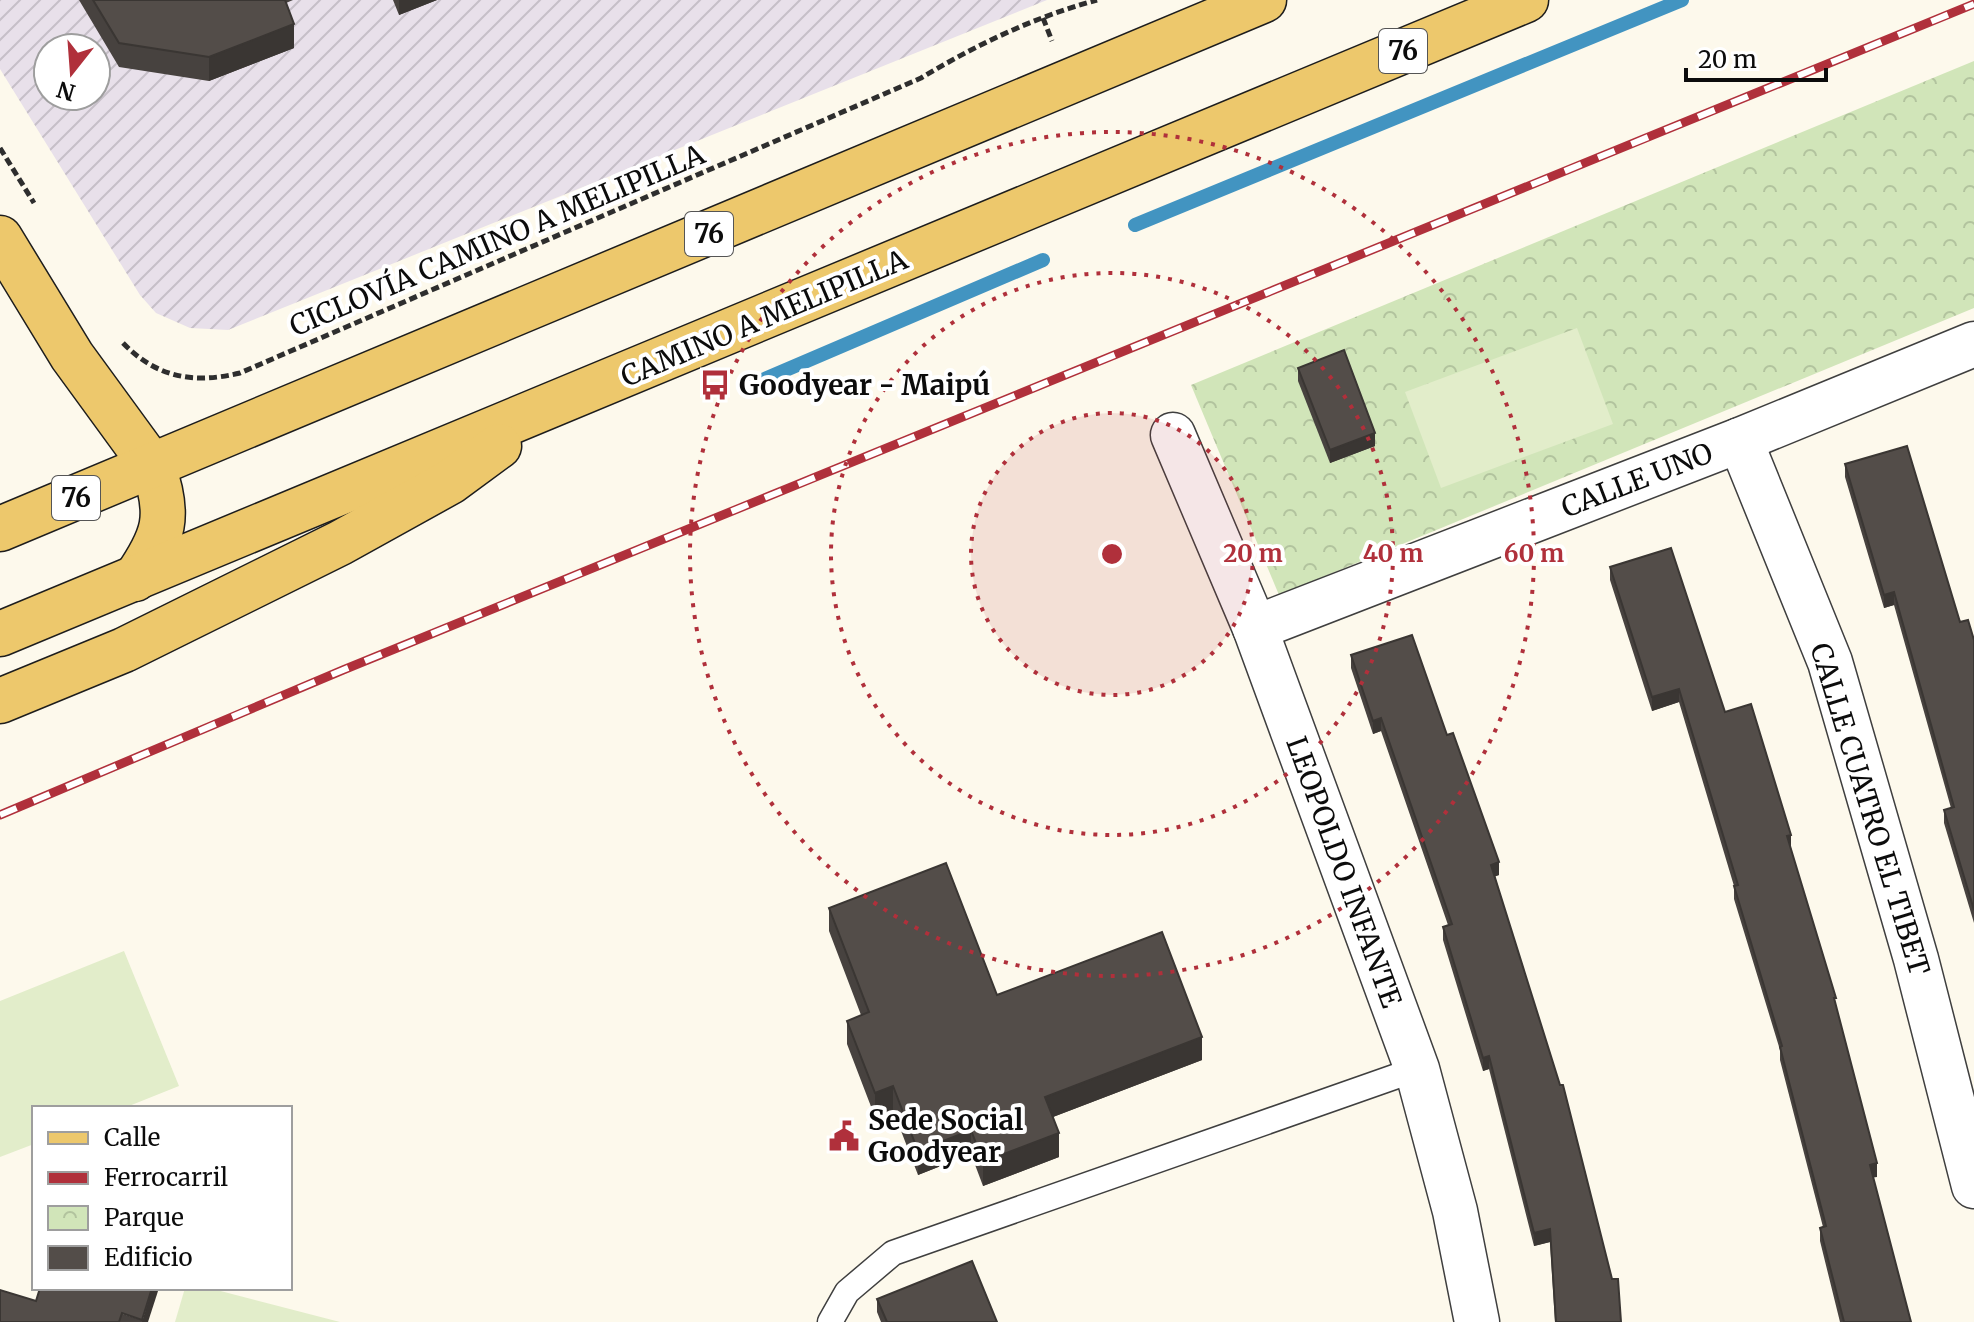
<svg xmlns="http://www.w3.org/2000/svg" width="1974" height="1322" viewBox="0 0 1974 1322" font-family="Merriweather,serif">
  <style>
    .industrial { fill: url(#industrial-furrows); fill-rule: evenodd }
    .park { fill: url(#park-crowns) }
    .pitch { fill: #e2edca }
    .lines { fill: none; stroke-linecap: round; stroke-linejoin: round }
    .stream { stroke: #4294c1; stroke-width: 14 }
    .service-casing { stroke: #3f3f3f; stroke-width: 27 }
    .minor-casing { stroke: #3f3f3f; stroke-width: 47 }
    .primary-casing { stroke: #1d1d1d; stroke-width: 47 }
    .path { stroke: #2e2e2e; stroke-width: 5; stroke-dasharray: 8 4; stroke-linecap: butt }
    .service { stroke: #fff; stroke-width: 24 }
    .minor { stroke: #fff; stroke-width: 44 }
    .primary { stroke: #edc86c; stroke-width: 44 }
    .rail-casing { stroke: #b0303b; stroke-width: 9 }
    .rail { stroke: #fff; stroke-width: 6; stroke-dasharray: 18; stroke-linecap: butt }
    .wall { fill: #47423f }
    .shaded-wall { fill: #3a3633 }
    .building { fill: #534d49; stroke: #3a3633; stroke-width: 2 }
    .ring { fill: none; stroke: #b0303b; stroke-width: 4; stroke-dasharray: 4 8 }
    .labels { text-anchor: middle; stroke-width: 8; stroke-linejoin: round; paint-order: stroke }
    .shield { fill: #fff; stroke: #555; stroke-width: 2 }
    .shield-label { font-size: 26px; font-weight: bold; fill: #0c0c0c }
    .street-label { font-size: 28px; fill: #0c0c0c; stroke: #fff }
    .poi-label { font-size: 28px; font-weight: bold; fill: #0c0c0c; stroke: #fff; text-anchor: start }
    .centre { fill: #b0303b; stroke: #fff; stroke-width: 4 }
    .ring-label { font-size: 24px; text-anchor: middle; font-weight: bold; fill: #b0303b; stroke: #fff; stroke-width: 8; stroke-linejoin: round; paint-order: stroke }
  </style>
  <defs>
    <pattern id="industrial-furrows" width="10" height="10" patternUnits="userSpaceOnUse" patternTransform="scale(2)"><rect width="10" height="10" fill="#e8e0ea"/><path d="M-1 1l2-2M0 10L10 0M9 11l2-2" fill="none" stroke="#c6bfc8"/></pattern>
    <pattern id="park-crowns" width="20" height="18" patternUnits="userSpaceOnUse" patternTransform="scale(2)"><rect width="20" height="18" fill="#d1e5b9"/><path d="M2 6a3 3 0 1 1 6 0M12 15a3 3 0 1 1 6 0" fill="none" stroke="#b2c39e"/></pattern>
  </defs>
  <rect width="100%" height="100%" fill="#fdf9ec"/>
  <path class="industrial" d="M0 0H1047L228 330 190 328 156 313 140 295 0 69ZM48 48H96V96H48Z"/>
  <polygon class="park" points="1974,61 1974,308 1279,595 1191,385"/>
  <g class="pitch">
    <polygon points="1577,328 1613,424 1441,488 1405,392"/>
    <polygon points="124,951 179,1086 124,1108 34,1108 34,1144 0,1157 0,1001"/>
    <polygon points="185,1288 209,1288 340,1322 175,1322"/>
  </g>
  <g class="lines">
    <g class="stream">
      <polyline points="1135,225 1682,0"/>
      <polyline points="746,387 1043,260"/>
    </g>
    <g class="service-casing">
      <polyline id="service" points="830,1322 847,1292 893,1253 1417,1069"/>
    </g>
    <g class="minor-casing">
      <g id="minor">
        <polyline points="1173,435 1255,628 1417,1069 1455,1211 1477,1322"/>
        <polyline points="1740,440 1830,662 1916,959 1974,1186"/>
        <polyline points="1255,628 1740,440 1974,344"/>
      </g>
    </g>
    <g class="primary-casing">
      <g id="primary">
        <path d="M0 238 72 356 153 467C171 516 164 537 135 579"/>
        <polyline points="0,529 1264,0"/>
        <polyline points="0,634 1526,0"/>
        <polyline points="0,701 124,650 340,543 450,482 499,446"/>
      </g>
    </g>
    <g class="path">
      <polyline points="1043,18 1052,41"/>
      <polyline points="0,148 34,203"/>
      <path d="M123 343C157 378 194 384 240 373L921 78C976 45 1034 17 1097 0"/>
    </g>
    <use href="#service" class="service"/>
    <use href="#minor" class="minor"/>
    <use href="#primary" class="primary"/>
    <g class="rail-casing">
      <polyline id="rail" points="0,815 343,670 1974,4"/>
    </g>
    <use href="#rail" class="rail"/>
  </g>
  <g class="wall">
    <polygon points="79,0 293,0 286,3 294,48 209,81 119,67"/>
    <polygon points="393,0 437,0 399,15"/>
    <polygon points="1298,368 1375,446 1330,463 1298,381"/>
    <polygon points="1845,464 1974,640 1974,923 1944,823 1944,810 1951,808 1894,605 1884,608 1845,477"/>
    <polygon points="1610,567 1725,712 1791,848 1836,1007 1877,1177 1873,1177 1911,1322 1840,1322 1820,1241 1820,1228 1823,1227 1780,1060 1780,1050 1734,899 1734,886 1679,702 1652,711 1610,580"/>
    <polygon points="1351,655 1447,735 1499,875 1495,876 1621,1322 1555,1322 1550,1242 1534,1246 1489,1069 1483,1071 1443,940 1443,927 1448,925 1381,731 1373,734 1351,668"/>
    <polygon points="829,908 997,995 1202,1060 1053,1117 1059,1157 983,1186 971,1154 918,1175 893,1110 875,1117 847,1044 847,1021 861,1015 829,931"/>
    <polygon points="40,1288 148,1322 0,1322 36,1301"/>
    <polygon points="877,1299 997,1322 881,1322 877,1312"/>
  </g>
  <g class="shaded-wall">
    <polygon points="399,0 437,0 399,15"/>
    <polygon points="294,24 294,48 209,81 209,57"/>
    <polygon points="1375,433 1375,446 1330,463 1330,450"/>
    <polygon points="1894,592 1894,605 1884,608 1884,595"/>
    <polygon points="1679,689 1679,702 1652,711 1652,697"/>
    <polygon points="1381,718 1381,731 1373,734 1373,721"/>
    <polygon points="1791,835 1791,848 1787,849 1787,836"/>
    <polygon points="1499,862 1499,875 1491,878 1491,865"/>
    <polygon points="1202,1037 1202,1060 1045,1120 1045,1097"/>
    <polygon points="1489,1056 1489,1069 1483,1071 1483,1058"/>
    <polygon points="893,1086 893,1110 875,1117 875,1093"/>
    <polygon points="971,1130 971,1154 918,1175 918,1151"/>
    <polygon points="1059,1133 1059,1157 983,1186 983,1162"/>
    <polygon points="1877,1163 1877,1177 1870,1178 1870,1165"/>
    <polygon points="1550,1229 1550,1242 1534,1246 1534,1233"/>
    <polygon points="152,1288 159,1288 148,1322 142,1322"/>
  </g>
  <g class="building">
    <polygon points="93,0 285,0 294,24 209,57 119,43"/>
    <polygon points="1344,350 1375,433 1330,450 1298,368"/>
    <polygon points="1907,446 1960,622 1968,620 1974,640 1974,910 1944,810 1954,807 1894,592 1884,595 1845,464"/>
    <polygon points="1671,548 1725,712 1751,704 1791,835 1787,836 1836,998 1834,998 1877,1163 1870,1165 1911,1322 1844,1322 1820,1228 1826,1226 1780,1047 1782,1046 1734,886 1738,885 1679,689 1652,697 1610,567"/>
    <polygon points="1412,635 1447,735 1453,733 1499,862 1491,865 1560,1085 1563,1085 1612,1279 1618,1279 1621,1322 1556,1322 1550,1229 1534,1233 1489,1056 1483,1058 1443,927 1452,924 1381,718 1373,721 1351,655"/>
    <polygon points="946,863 997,995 1162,932 1202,1037 1045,1097 1059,1133 983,1162 971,1130 918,1151 893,1086 875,1093 847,1021 869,1012 829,908"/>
    <polygon points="972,1261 997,1322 887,1322 877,1299"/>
    <polygon points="40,1288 152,1288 142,1320 122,1313 119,1322 0,1322 0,1290 36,1301"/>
  </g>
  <circle cx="1112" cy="554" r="141" fill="#b0303b" fill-opacity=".12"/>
  <g class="ring">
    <circle cx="1112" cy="554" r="141"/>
    <circle cx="1112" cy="554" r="281"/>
    <circle cx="1112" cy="554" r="422"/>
  </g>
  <defs>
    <g id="bus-bare" transform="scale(2.4)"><path d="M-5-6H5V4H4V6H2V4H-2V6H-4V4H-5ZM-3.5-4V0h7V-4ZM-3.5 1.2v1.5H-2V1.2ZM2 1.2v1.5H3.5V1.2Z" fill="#b0303b" stroke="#fff" stroke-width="2.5" paint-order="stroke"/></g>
    <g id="civic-bare" transform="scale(2.4)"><path d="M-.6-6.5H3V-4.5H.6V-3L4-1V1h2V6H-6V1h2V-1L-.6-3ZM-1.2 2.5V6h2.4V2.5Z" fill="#b0303b" stroke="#fff" stroke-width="2.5" paint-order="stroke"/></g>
  </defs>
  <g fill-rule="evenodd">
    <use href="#bus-bare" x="715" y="385"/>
    <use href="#civic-bare" x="844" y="1136"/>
  </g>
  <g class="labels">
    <g class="shield">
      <rect x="1379" y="29" width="48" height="44" rx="6"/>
      <rect x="685" y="212" width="48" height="44" rx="6"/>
      <rect x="52" y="476" width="48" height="44" rx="6"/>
    </g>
    <g class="shield-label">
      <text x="1403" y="60">76</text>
      <text x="709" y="243">76</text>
      <text x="76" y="507">76</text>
    </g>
    <g class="street-label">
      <text transform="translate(497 240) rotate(-23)" y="10">CICLOVÍA CAMINO A MELIPILLA</text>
      <text transform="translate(764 318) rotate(-23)" y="10">CAMINO A MELIPILLA</text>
      <text transform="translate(1637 480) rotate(-21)" y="10">CALLE UNO</text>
      <text transform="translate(1870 809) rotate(73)" y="10">CALLE CUATRO EL TIBET</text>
      <text transform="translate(1344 872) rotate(70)" y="10">LEOPOLDO INFANTE</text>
    </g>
    <g class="poi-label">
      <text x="739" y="395">Goodyear - Maipú</text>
      <text x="868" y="1130">Sede Social<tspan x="868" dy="32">Goodyear</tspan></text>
    </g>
  </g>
  <circle cx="1112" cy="554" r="12" class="centre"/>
  <g class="ring-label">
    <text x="1253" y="562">20 m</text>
    <text x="1393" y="562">40 m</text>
    <text x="1534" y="562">60 m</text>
  </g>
  <rect x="32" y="1106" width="260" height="184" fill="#ffffff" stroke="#9e9e9e" stroke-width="2"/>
  <rect x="48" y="1132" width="40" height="12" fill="#edc86c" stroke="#9e9e9e" stroke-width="2"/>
  <text x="104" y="1146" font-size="24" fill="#0c0c0c">Calle</text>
  <rect x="48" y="1172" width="40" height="12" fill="#b0303b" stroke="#9e9e9e" stroke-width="2"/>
  <text x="104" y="1186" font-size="24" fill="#0c0c0c">Ferrocarril</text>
  <rect x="48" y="1206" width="40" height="24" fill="url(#park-crowns)" stroke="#9e9e9e" stroke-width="2"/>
  <text x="104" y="1226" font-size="24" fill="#0c0c0c">Parque</text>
  <rect x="48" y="1246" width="40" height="24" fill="#534d49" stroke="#9e9e9e" stroke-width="2"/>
  <text x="104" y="1266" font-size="24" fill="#0c0c0c">Edificio</text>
  <g transform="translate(72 72) rotate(197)"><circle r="38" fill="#ffffff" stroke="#9e9e9e" stroke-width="2"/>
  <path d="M0-6L14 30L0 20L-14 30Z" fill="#b0303b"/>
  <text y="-12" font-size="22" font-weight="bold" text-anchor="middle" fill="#0c0c0c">N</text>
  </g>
  <path d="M1686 68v12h140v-12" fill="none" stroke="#0c0c0c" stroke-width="4"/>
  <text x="1698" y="68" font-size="24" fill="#0c0c0c" stroke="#ffffff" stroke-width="6" paint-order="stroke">20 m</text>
</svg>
